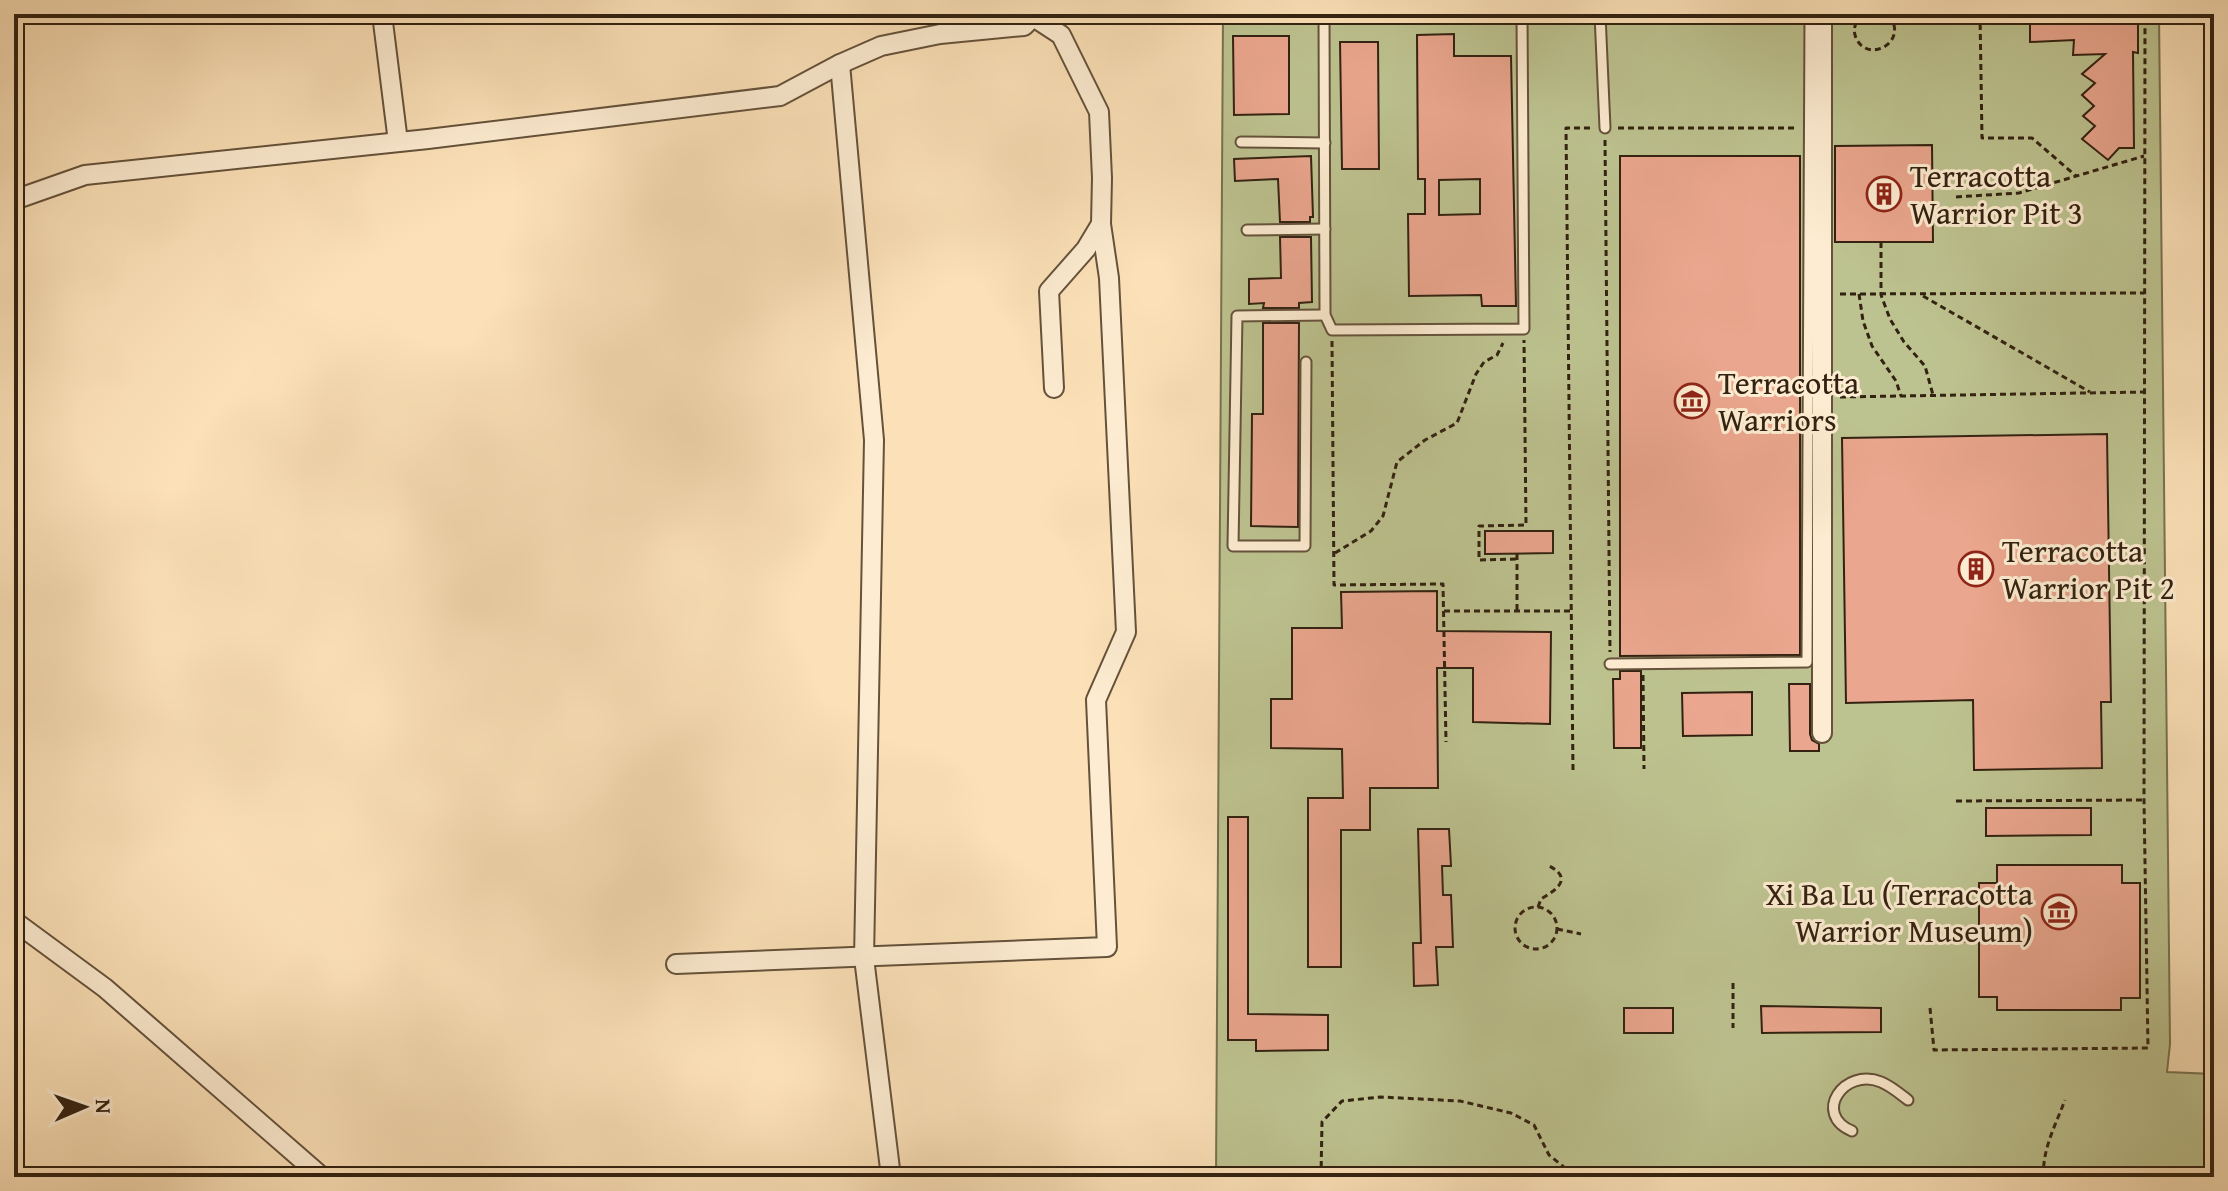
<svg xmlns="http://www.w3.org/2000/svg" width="2228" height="1191" viewBox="0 0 2228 1191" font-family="'Gentium Book Plus',serif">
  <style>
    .green { fill: #bdc390; stroke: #787250; stroke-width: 2 }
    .building { fill: #eaa68e; stroke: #321; stroke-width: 2; fill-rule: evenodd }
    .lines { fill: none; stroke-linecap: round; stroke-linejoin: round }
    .lane-casing { stroke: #65523b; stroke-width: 13 }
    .street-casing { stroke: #65523b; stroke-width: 22 }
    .path { stroke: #321; stroke-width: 3; stroke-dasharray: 6 4; stroke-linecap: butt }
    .lane { stroke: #fdecd1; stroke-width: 9 }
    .street { stroke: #fdecd1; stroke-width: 18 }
    .labels { text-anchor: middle; stroke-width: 6; stroke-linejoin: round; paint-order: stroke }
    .poi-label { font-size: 32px; fill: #321; stroke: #fdecd1; text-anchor: start }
  </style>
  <rect width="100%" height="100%" fill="#fce1b8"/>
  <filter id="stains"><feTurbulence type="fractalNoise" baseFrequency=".0025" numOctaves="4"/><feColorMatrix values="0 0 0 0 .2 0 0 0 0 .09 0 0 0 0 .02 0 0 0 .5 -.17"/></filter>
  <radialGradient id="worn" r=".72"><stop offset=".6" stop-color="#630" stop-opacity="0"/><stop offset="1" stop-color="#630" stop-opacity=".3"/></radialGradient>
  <polygon class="green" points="1223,14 2159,14 2170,1044 2167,1072 2214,1074 2214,1177 1216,1177"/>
  <g class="building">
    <polygon points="2030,14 2138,14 2138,53 2133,52 2134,148 2119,148 2108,160 2082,139 2095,126 2083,116 2094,106 2082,95 2095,83 2082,74 2105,54 2073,55 2074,40 2030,42"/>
    <path d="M1454 34V56H1511L1516 306H1482L1481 295 1409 296 1408 214H1425V179H1418L1417 35ZM1480 179V214L1439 215V180Z"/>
    <polygon points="1233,36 1289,36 1289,114 1234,115"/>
    <polygon points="1340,42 1378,42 1379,169 1342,169"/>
    <polygon points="1932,145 1933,242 1835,242 1835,146"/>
    <polygon points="1311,156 1313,217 1310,217 1310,222 1280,222 1278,179 1235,181 1234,159"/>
    <polygon points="1620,156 1800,156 1800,655 1620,656"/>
    <polygon points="1280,237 1311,237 1312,302 1299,303 1299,308 1263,308 1264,303 1249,304 1249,279 1281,278"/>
    <polygon points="1263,323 1299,323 1298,527 1251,526 1252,414 1263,414"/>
    <polygon points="2107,434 2111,702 2101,702 2102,768 1974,770 1973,700 1846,703 1842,438"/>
    <polygon points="1485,531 1553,531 1553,553 1485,554"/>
    <polygon points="1437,591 1437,631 1551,632 1550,724 1473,722 1473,668 1437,668 1438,788 1370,788 1370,830 1341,830 1341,967 1308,967 1308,798 1343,798 1342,749 1271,748 1271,699 1292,699 1292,628 1342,628 1341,592"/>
    <polygon points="1620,671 1641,671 1641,748 1614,748 1613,679 1620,679"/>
    <polygon points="1789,684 1810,684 1810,734 1812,740 1819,744 1819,751 1790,751"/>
    <polygon points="1752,692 1752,735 1683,736 1682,693"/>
    <polygon points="1986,808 2091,808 2091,835 1986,836"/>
    <polygon points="1228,817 1248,817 1248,1014 1328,1015 1328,1050 1256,1051 1256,1040 1228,1040"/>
    <polygon points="1418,829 1449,829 1451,866 1442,866 1443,895 1451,895 1453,947 1436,947 1438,985 1414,986 1413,943 1421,943"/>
    <polygon points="1997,865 2122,865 2122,883 2140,883 2140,998 2121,998 2121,1010 1997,1010 1997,997 1979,997 1979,883 1997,883"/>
    <polygon points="1761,1006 1881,1008 1881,1032 1762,1033"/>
    <rect x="1624" y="1008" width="49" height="25"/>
  </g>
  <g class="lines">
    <g class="lane-casing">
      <g id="lane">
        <polyline points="1231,14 1232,18 1297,14"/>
        <polyline points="1324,14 1325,315 1332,330 1524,329 1522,14"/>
        <polyline points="1600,14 1605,128"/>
        <polyline points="1241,142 1325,143"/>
        <polyline points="1247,230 1325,229"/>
        <polyline points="1306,362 1305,546 1233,546 1237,316 1325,315"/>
        <polyline points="1610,664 1807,662 1810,14"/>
        <path d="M1852 1131C1812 1114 1844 1067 1881 1082 1891 1086 1900 1094 1908 1100"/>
      </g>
    </g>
    <g class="street-casing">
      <g id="street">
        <polyline points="382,14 398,142"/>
        <polyline points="1035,18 1061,35 1099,112 1102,178 1101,224 1086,249 1049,291 1054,388"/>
        <polyline points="840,64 874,440 864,958 891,1177"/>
        <polyline points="14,200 85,175 428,139 780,96 840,64 881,46 940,34 1024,26 1036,14"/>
        <polyline points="1822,733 1822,14"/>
        <polyline points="14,921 105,988 322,1177"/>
        <polyline points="676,964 1107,947 1096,700 1126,632 1109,278 1101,224"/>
      </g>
    </g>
    <g class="path">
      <path d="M1862 14C1856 21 1852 29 1856 38 1868 65 1911 41 1888 14"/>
      <polyline points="1980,14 1982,138 2032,138 2076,176"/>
      <polyline points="1618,128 1798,128"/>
      <polyline points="1605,140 1610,652"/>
      <polyline points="1956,197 2019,193 2144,156"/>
      <polyline points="1881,242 1881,295 1890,319 1904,342 1925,366 1933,395"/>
      <polyline points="1840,294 2144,293"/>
      <polyline points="1859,294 1863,321 1872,346 1896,381 1901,396"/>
      <polyline points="1923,296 2090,392"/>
      <polyline points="1332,341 1334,585 1443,584 1446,742"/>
      <polyline points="1840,397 2144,392"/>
      <polyline points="1335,553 1371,531 1383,516 1397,462 1425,440 1457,423 1476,374 1484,362 1497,355 1503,343"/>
      <polyline points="1517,554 1517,610"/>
      <polyline points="1516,559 1479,560 1479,526 1526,525 1524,340"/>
      <polyline points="1444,611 1571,611"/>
      <polyline points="1643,675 1644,769"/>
      <polyline points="1573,770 1566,128 1594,128"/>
      <polyline points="1956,801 2144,800"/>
      <path d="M1538 907 1541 899C1556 890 1575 878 1547 865"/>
      <circle cx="1536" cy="928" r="21"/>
      <polyline points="1557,929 1581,934"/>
      <polyline points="1940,941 1979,941"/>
      <polyline points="1733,983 1733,1028"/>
      <polyline points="1930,1008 1934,1050 2148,1048 2144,800 2145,14"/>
      <polyline points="1321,1177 1322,1122 1342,1101 1381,1097 1460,1101 1511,1113 1534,1125 1549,1155 1576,1177"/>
      <path d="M2044 1177C2041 1152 2056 1124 2065 1100"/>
    </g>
    <use href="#lane" class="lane"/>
    <use href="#street" class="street"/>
  </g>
  <defs>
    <g id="building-ring" transform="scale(1.8)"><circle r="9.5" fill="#fdecd1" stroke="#8f2418" stroke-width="1.5"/><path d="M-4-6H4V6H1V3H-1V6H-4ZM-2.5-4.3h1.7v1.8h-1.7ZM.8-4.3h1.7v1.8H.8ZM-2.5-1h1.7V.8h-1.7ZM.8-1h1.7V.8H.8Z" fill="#8f2418"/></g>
    <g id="museum-ring" transform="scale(1.8)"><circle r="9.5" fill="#fdecd1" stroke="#8f2418" stroke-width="1.5"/><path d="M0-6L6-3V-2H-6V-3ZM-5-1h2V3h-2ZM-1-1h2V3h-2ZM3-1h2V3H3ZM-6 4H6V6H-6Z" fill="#8f2418"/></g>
  </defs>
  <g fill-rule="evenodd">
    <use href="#building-ring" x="1884" y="194"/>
    <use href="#museum-ring" x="1692" y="401"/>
    <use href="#building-ring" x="1976" y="569"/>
    <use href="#museum-ring" x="2059" y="912"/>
  </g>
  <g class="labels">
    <g class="poi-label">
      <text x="1910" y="187">Terracotta<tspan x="1910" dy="37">Warrior Pit 3</tspan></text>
      <text x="1718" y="394">Terracotta<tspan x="1718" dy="37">Warriors</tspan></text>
      <text x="2002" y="562">Terracotta<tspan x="2002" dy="37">Warrior Pit 2</tspan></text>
      <text x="2033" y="905" text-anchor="end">Xi Ba Lu (Terracotta<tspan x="2033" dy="37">Warrior Museum)</tspan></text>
    </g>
  </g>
  <rect width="2228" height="1191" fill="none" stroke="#fce1b8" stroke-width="48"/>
  <rect x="16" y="16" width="2196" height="1159" fill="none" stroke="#321" stroke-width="4"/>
  <rect x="24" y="24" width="2180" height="1143" fill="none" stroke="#321" stroke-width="2"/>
  <g transform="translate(84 1107) rotate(88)" stroke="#fdecd1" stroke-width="6" paint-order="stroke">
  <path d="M0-6L14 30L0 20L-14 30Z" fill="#332211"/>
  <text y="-12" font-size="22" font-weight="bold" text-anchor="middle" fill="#332211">N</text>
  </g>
  <rect width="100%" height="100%" filter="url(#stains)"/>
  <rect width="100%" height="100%" fill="url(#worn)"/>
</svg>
